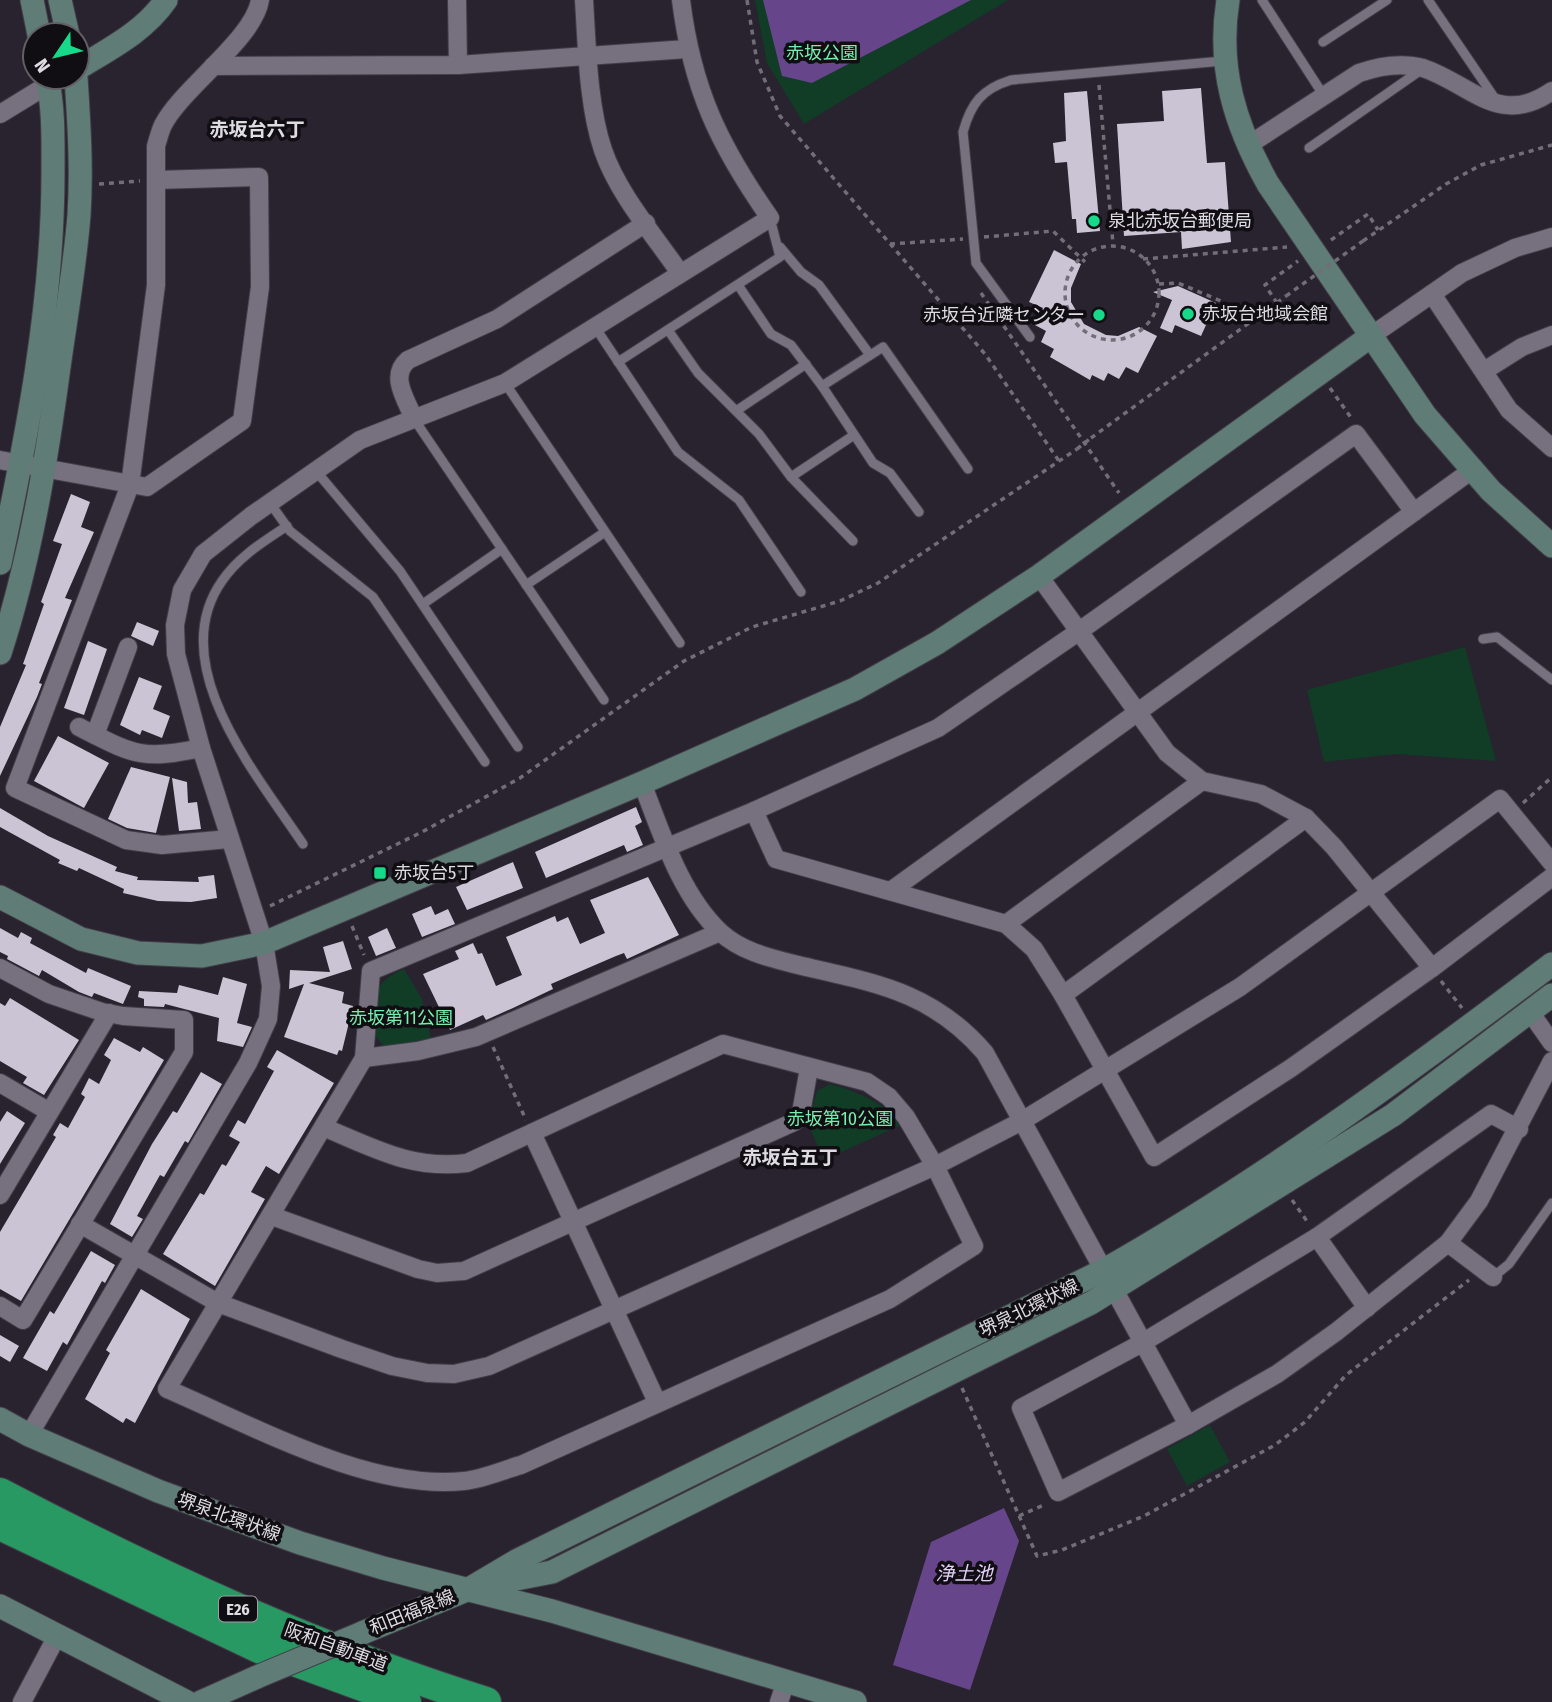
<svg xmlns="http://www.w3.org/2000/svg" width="1552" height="1702" viewBox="0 0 1552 1702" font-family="'Fira Sans Condensed','Noto Sans JP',sans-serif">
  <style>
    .green { fill: #113c26 }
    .water { fill: #67458a }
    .building { fill: #cac4d4 }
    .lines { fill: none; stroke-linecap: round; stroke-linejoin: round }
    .lane-casing { stroke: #423e48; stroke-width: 11 }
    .street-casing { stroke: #423e48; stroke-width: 20 }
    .secondary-casing { stroke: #423e48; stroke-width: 25 }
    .highway-casing { stroke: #423e48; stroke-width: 32 }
    .path { stroke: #726e78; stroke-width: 3.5; stroke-dasharray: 5 5; stroke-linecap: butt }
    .lane { stroke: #76707f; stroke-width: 9 }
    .street { stroke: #76707f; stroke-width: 18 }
    .secondary { stroke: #5f7c77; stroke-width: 23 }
    .highway { stroke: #299964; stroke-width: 30 }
    .secondary-bridge-casing { stroke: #423e48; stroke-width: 25; stroke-linecap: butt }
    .path-bridge { stroke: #726e78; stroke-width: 3.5; stroke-dasharray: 5 5; stroke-linecap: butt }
    .secondary-bridge { stroke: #5f7c77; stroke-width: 23 }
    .poi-dot { fill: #16d989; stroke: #100d13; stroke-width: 2.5 }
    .labels { text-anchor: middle; stroke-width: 7; stroke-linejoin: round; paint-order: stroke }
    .shield { fill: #100d13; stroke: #a09da5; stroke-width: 2 }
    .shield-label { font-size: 16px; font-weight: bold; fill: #dedbe3 }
    .park-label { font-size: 18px; fill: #76efad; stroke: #100d13 }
    .poi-label { font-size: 18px; fill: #dedbe3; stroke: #100d13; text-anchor: start }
    .street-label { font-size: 18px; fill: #dedbe3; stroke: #100d13 }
    .neighbourhood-label { font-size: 19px; font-weight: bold; fill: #dedbe3; stroke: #100d13 }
    .water-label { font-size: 19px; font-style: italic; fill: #e2d0f9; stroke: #100d13 }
  </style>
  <rect width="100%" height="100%" fill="#28232f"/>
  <g class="green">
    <polygon points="755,0 1008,0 804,124 767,63"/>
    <polygon points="1465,647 1496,761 1396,754 1324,762 1307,690"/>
    <path d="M404 969 422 999 431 1039 384 1046 373 1033C377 997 369 984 404 969Z"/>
    <path d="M830 1084C858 1092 882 1101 901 1125L824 1160 808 1124 817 1091Z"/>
    <polygon points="1210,1425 1230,1462 1187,1486 1167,1449"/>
  </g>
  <g class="water">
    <polygon points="763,0 971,0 812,83 782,76"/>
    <polygon points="1004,1508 1019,1541 970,1690 893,1665 931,1542"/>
  </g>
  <g class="building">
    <polygon points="1201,88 1207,163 1225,162 1231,242 1182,249 1181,232 1124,236 1117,124 1164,121 1162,91"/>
    <polygon points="1087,91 1100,231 1077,233 1076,219 1072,219 1067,162 1055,163 1053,143 1066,141 1064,93"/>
    <polygon points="1054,250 1081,264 1071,288 1071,302 1084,324 1106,335 1118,336 1139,327 1157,336 1138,373 1126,367 1119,379 1108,373 1104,381 1092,375 1090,380 1050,357 1054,349 1041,342 1046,331 1035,325 1043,308 1029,302"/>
    <polygon points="1178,286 1216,303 1201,336 1175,325 1172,333 1160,328 1172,300 1153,292"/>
    <polygon points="71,494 90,502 81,527 94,532 65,598 72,600 39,683 42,684 37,697 0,776 0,727 26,665 23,664 44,604 41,602 62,544 53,541"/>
    <polygon points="137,622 159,631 153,646 131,636"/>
    <polygon points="88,641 107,649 84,715 64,708"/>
    <polygon points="139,677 162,686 153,709 170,716 162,738 142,730 140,735 120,725"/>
    <polygon points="58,736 109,763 84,808 34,781"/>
    <polygon points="131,767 170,777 156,833 127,828 108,819"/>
    <polygon points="172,778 187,782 188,803 197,802 201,829 179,831"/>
    <polygon points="636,807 642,822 635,826 643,845 627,852 624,845 546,878 535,852"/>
    <polygon points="0,808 48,836 117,867 115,871 138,877 137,880 199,882 198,877 214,875 217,898 191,902 158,901 123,893 124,889 79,868 77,871 58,863 60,860 0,827"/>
    <polygon points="513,862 523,888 467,910 456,887"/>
    <polygon points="648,877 679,935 627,959 624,953 616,956 551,984 553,989 513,1008 486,1020 483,1015 450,1030 423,974 459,959 455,951 473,943 478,954 482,953 496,986 522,975 506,937 555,916 557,922 568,917 580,944 605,933 590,900"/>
    <polygon points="431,906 435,915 448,909 455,924 422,937 412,914"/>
    <polygon points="0,928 18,938 21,932 32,938 30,943 86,973 88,968 131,986 123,1004 94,993 92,997 79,992 42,970 39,976 7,959 8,956 0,952"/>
    <polygon points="387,928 396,948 376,956 368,937"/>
    <polygon points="343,941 352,969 309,983 344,992 342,1003 353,1006 342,1051 339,1050 337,1055 284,1037 304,984 289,989 290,970 330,972 323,947"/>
    <polygon points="223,977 247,984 237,1023 252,1027 243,1047 217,1041 219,1018 165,1004 164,1007 144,1006 144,999 138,997 139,991 177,993 179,985 218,995"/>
    <polygon points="10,998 79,1040 44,1095 23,1083 27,1077 0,1061 0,1003 5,1006"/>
    <polygon points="114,1038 140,1052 143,1047 164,1060 21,1301 0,1289 0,1232 56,1137 53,1135 60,1123 68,1128 85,1097 81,1094 89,1078 99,1084 111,1060 104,1055"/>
    <polygon points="277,1050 334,1083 279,1174 266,1166 251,1192 265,1199 215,1286 163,1254 200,1193 204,1195 222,1164 226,1166 240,1142 229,1136 238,1120 245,1124 274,1071 267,1067"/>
    <polygon points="201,1072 222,1084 188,1143 185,1141 164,1177 160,1175 137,1216 143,1219 132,1237 110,1224 152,1144 173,1111 177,1113"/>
    <polygon points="7,1111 25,1123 0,1164 0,1122"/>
    <polygon points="91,1251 115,1265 105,1283 102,1281 67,1345 63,1342 47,1371 23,1358 50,1311 54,1314"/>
    <polygon points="141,1289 190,1319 135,1423 126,1418 123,1423 85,1399 110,1353 106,1350"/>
    <polygon points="0,1335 19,1346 10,1362 0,1356"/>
  </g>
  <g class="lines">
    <g class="lane-casing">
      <g id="lane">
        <polyline points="1262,0 1324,96"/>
        <polyline points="1428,0 1496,100"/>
        <polyline points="1323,42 1387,0"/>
        <polyline points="1309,148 1421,70"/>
        <polyline points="780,247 801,272 819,285 870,355"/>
        <polyline points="738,285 771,334 791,345 822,386"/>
        <polyline points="595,327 678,452 739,500 801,592"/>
        <polyline points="668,330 698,373 759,434 791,477 853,541"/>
        <path d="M1030 337 976 263 963 132C971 103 982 89 1011 80L1223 61"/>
        <polyline points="618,362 780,257 770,218"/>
        <polyline points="505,383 680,643"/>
        <polyline points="736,411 806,364"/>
        <polyline points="414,419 604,700"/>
        <polyline points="316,471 400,571 518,747"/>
        <polyline points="791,477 854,435"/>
        <polyline points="270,503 290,531 373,597 485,762"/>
        <polyline points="919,512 890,473 873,463 822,386 883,347 968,469"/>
        <path d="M287 526C263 542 238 557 222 581 163 665 258 776 303 844"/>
        <polyline points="526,585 605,532"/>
        <polyline points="423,604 502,549"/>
        <polyline points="1483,639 1497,637 1552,680"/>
        <polyline points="1493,1277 1509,1264 1552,1203"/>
      </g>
    </g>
    <g class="street-casing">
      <g id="street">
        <polyline points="457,0 458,65"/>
        <path d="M584 0C587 46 588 106 603 150 618 194 654 235 680 273"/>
        <polyline points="213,66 458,65 687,49"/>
        <polyline points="0,114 49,84"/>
        <path d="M1247 146 1359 73C1379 66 1401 62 1423 68 1471 84 1499 128 1552 91"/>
        <polyline points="1432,294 1509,410 1552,448"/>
        <polyline points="1371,336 1462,273 1515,248 1552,237"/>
        <polyline points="1484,371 1522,347 1552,335"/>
        <path d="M414 419C406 399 389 376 408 360L497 319 646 223"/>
        <polyline points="0,460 147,487 242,421 260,287 259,177 156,180"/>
        <path d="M79 727C133 754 140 761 201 748"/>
        <polyline points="95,735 128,647"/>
        <path d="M642 783C662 834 680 894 720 932 742 952 770 958 798 965 874 983 932 991 985 1053L1188 1425"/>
        <polyline points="754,811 776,859 1006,924 1034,949 1063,995 1154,1157 1291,1068 1432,968 1334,847 1306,818 1261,794 1202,781 1167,753 1039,576"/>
        <path d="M229 839 162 845 126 840 15 788 130 485 156 285V146C158 140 160 131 163 125 182 88 254 39 260 0"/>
        <polyline points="892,890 1472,470"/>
        <polyline points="1006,924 1202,781"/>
        <polyline points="0,968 49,994 102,1012 123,1016 184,1020 184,1052 23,1320 0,1306"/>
        <polyline points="1432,968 1552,877"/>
        <polyline points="1063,995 1306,818"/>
        <polyline points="1530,1012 1552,1043"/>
        <polyline points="364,1058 418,1051 476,1037 720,932"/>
        <polyline points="0,1083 48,1111"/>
        <path d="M323 1127C374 1148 411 1170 467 1163L723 1044 867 1082 889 1097 906 1117 935 1166 974 1246 890 1299 521 1465C503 1470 483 1479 464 1481 369 1491 254 1426 167 1389L364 1058 371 971 754 811 938 728 1078 632 1356 434 1414 512"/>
        <polyline points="1519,1129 1491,1114 1317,1237 1142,1343 1021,1408 1058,1492 1188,1425 1277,1374 1336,1332 1448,1243 1479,1201 1552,1061"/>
        <polyline points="532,1133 657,1402"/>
        <polyline points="0,1195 109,1013"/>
        <polyline points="272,1216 418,1269 437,1273 464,1271 794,1122 801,1113 809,1068"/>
        <polyline points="80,1224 218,1303 342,1349 392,1366 427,1373 454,1374 489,1366 935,1166 1022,1121 1240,987 1500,799 1552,863"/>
        <polyline points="1317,1237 1367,1308"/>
        <polyline points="1448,1243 1493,1277"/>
        <path d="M29 1435 248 1063 268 1019 271 986 264 943 201 748 176 654 175 625 182 590 203 554 251 516 360 440 505 383 770 218C719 145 692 89 681 0"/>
        <polyline points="22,1702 57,1636"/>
        <polyline points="779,1702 786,1681"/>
      </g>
    </g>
    <g class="secondary-casing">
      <g id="secondary">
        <polyline points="32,0 39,35"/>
        <polyline points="60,0 68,35"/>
        <path d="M1228 0C1217 68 1235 125 1268 184L1425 415 1491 491 1552 546"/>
        <path d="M77 69C109 49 144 32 166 0"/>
        <path d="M0 563C27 436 53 304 53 173 53 141 54 108 47 77"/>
        <path d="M0 653C30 560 46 464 59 367 66 317 75 266 79 215 82 169 79 123 76 77"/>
        <polyline points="0,897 81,939 138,953 202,956 264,943 642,783 855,689 937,643 1039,576 1371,336"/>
        <polyline points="0,1419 29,1435 158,1491 300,1543 383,1568 552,1611 855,1702"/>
        <polyline points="485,1585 552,1572 1091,1303 1393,1115 1552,995"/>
        <polyline points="0,1606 187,1702"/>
        <path d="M362 1633 469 1589 518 1560 1104 1270C1261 1181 1408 1073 1552 964"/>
        <polyline points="201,1702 257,1677"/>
      </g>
    </g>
    <g class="highway-casing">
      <g id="highway">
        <path d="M0 1493C156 1575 317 1649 486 1702"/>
        <polyline points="0,1525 259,1648 406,1702"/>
      </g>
    </g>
    <g class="path">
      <polyline points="747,0 757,62 780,116 985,354 1059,461"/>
      <polyline points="1099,85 1113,244"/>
      <polyline points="99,184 140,181"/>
      <polyline points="984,237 1053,231 1085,262"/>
      <polyline points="1331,240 1368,214 1378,230"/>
      <polyline points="1363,241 1446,184 1481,165 1552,145"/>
      <polyline points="890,244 963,239"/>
      <circle cx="1112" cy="293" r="47"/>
      <polyline points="1143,259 1287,247"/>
      <polyline points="1159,284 1178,283 1221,301"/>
      <polyline points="981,293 1119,493"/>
      <polyline points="1277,303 1265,285 1298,261"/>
      <polyline points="1330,388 1352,419"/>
      <polyline points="1091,438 1286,296"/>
      <polyline points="1523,803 1552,777"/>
      <polyline points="270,906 422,832 520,778 684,661 752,627 840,601 878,583 1077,449"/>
      <polyline points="352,926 364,955"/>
      <polyline points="1441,981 1462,1008"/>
      <polyline points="493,1047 526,1120"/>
      <polyline points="1292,1200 1309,1224"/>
      <polyline points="962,1388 1037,1556 1062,1550 1144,1516 1275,1445 1305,1422 1346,1375 1469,1280"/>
      <polyline points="1019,1516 1046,1504"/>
    </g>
    <use href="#lane" class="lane"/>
    <use href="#street" class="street"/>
    <use href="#secondary" class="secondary"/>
    <use href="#highway" class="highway"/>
    <g class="secondary-bridge-casing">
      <polyline id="secondary-bridge" points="257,1677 362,1633"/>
    </g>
    <g class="path-bridge">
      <polyline points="1286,296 1363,241"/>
      <polyline points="1077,449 1091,438"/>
    </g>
    <use href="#secondary-bridge" class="secondary-bridge"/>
  </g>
  <g class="poi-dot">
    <circle cx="1094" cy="221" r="7"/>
    <circle cx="1188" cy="314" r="7"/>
    <circle cx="1099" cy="315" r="7"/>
    <rect x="373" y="866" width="14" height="14" rx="3.5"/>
  </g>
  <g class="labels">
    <rect class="shield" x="219" y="1596.5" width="38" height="25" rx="5"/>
    <g class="shield-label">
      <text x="238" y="1615">E26</text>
    </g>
    <g class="park-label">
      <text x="822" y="59">赤坂公園</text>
      <text x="401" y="1024">赤坂第11公園</text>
      <text x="840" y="1125">赤坂第10公園</text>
    </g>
    <g class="poi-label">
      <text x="1108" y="227">泉北赤坂台郵便局</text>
      <text x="1202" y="320">赤坂台地域会館</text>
      <text x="1085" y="321" text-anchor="end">赤坂台近隣センター</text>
      <text x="394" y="879">赤坂台5丁</text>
    </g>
    <g class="street-label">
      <text transform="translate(1029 1308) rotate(-26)" y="6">堺泉北環状線</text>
      <text transform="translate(229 1517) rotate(20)" y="6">堺泉北環状線</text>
      <text transform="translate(412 1612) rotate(-22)" y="6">和田福泉線</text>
      <text transform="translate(336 1647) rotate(20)" y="6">阪和自動車道</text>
    </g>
    <g class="neighbourhood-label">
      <text x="257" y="136">赤坂台六丁</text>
      <text x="790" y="1164">赤坂台五丁</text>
    </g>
    <g class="water-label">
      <text x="964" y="1580">浄土池</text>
    </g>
  </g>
  <g transform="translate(56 56) rotate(235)"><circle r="33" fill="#100d13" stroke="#625f66" stroke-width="2"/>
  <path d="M0-5L12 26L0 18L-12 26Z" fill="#16d989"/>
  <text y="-10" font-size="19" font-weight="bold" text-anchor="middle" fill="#dedbe3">N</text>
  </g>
</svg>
